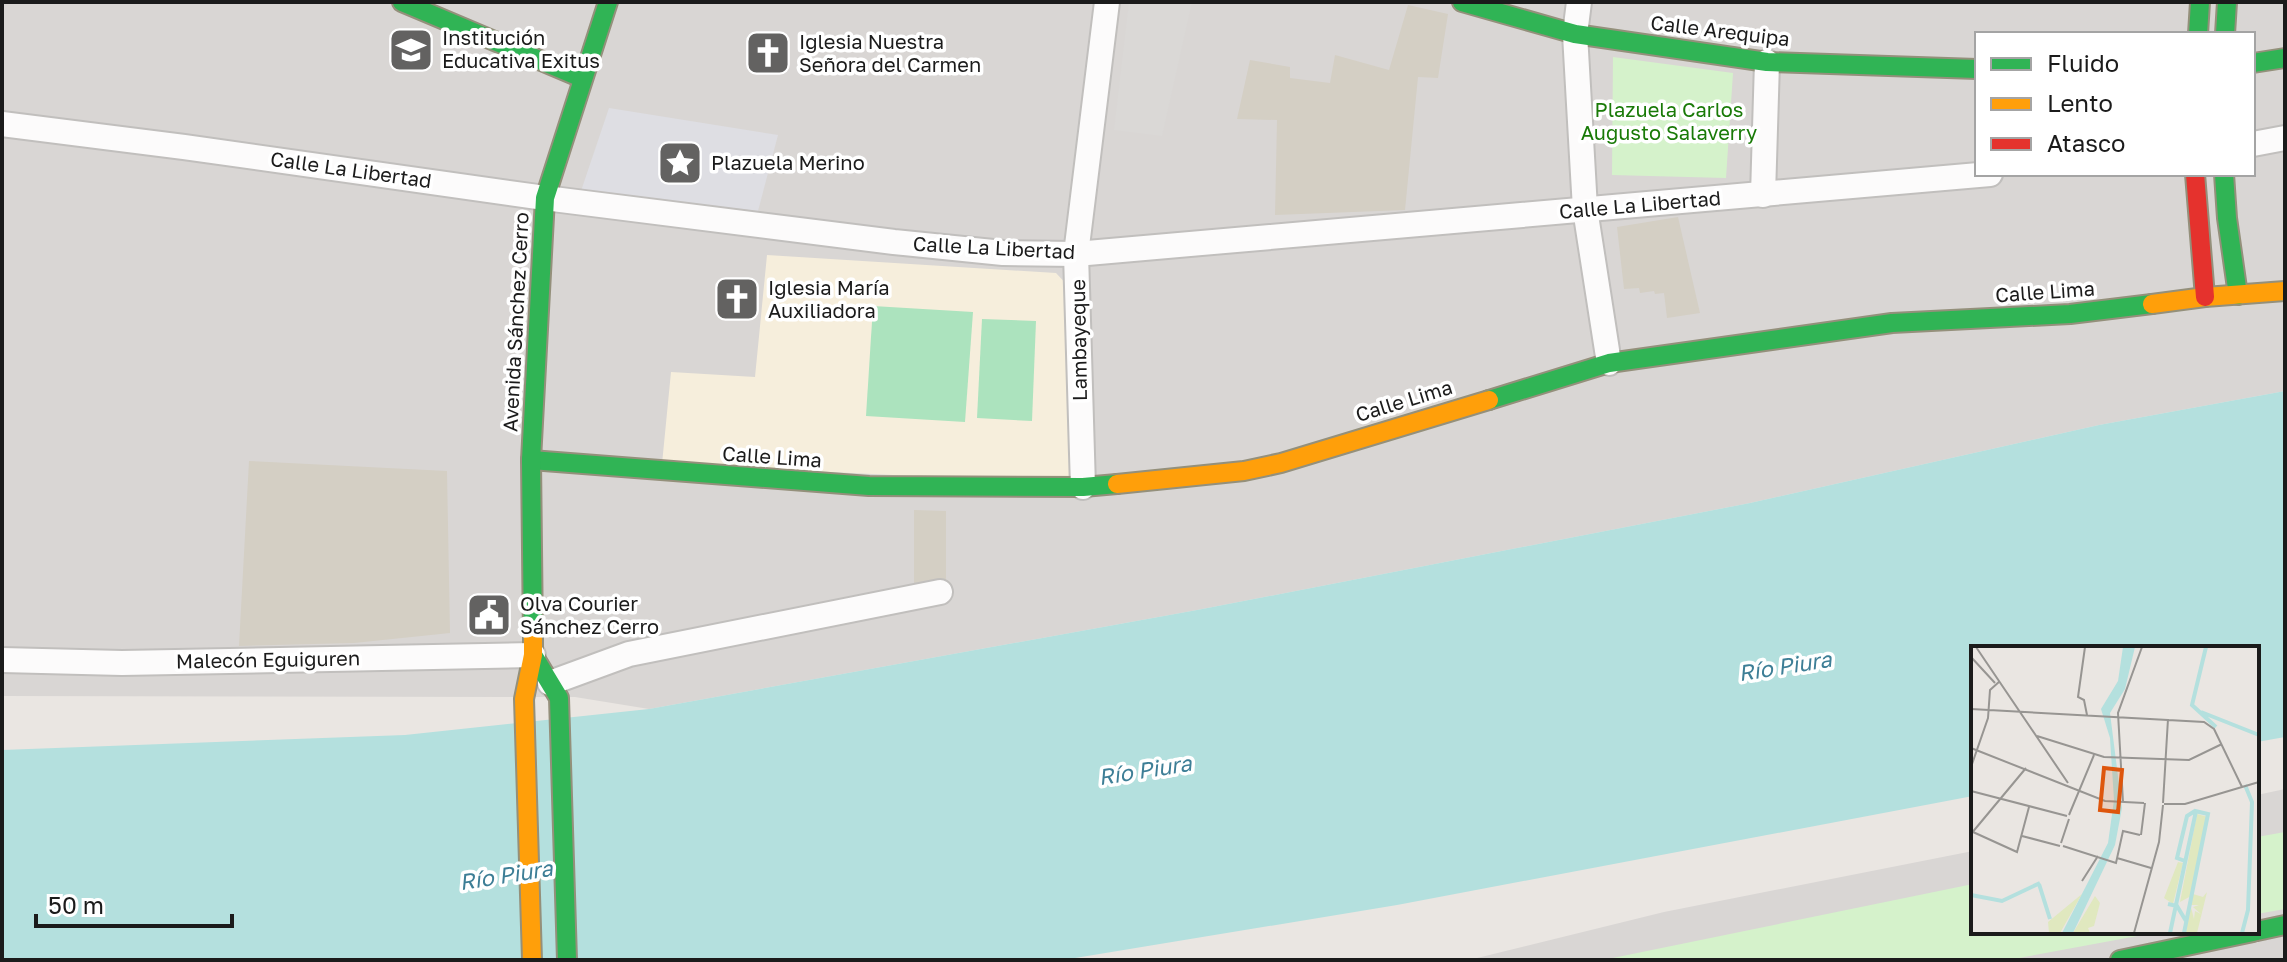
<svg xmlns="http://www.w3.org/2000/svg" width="2287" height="962" viewBox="0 0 2287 962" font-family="'Golos Text',sans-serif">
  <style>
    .residential { fill: #d9d6d4; fill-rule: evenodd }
    .education { fill: #f6eedc }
    .construction { fill: #d4cfc4 }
    .park { fill: #d5f2cb }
    .pitch { fill: #ace3be }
    .parking { fill: #dad8d6 }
    .plaza { fill: #dedee3 }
    .water { fill: #b4e0de }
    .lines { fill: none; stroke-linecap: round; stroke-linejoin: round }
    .street-casing { stroke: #c1bfbd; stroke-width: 28 }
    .fast-casing { stroke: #94907b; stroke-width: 22 }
    .slow-casing { stroke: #94907b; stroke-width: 22 }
    .jam-casing { stroke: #94907b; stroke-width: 22 }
    .street { stroke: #fcfbfb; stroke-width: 24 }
    .fast { stroke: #30b455; stroke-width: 18 }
    .slow { stroke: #ff9f0a; stroke-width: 18 }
    .jam { stroke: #e5322d; stroke-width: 18 }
    .labels { text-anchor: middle; stroke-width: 7; stroke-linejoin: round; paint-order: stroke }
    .street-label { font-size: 20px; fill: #1b1b1b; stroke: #fff }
    .poi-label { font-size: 20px; fill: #1b1b1b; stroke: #fff; text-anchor: start }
    .park-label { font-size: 20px; fill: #197a07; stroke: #fff }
    .water-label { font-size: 22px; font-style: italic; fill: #3d7e96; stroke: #fff }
    .inset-river { fill: none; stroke: #b4e0de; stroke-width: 4 }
    .inset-road { fill: none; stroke: #979592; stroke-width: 2 }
    .view { fill: #de560d; fill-opacity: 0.15; stroke: #de560d; stroke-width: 4 }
    .inset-edge { fill: none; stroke: #1b1b1b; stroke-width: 4 }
  </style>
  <rect width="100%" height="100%" fill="#eae6e2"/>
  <g class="residential">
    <path d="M2 2H2285V391L2099 425 1750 503 1197 610 649 709 575 697 2 696ZM1977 34H2253V174H1977Z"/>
    <polygon points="2285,789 2285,960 1469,960 1664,912 1973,851 1973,932 2257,932 2257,795"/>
  </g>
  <polygon class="education" points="767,255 1056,273 1070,288 1076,474 1061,483 662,464 671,372 755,377"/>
  <g class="construction">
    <polygon points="1408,5 1448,14 1438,78 1418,77 1405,210 1275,215 1277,120 1237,119 1250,60 1290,67 1290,78 1330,83 1335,55 1389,70"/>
    <polygon points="1678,217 1700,313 1667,318 1664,293 1655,294 1654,291 1640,293 1639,288 1624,289 1617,227"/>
    <polygon points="249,461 447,471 450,633 354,643 239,646"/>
    <polygon points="914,510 946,511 946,587 914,590"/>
  </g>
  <g class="park">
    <polygon points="1613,57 1733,73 1726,178 1612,175"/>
    <polygon points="2285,832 2285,909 2257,914 2257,837"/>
    <polygon points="1973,884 1973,932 2159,932 2008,960 1603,960"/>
  </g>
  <g class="pitch">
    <polygon points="873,306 973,312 965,422 866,416"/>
    <polygon points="982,319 1036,321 1032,421 977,418"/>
  </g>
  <polygon class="parking" points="1129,2 1192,2 1162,136 1114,130"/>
  <polygon class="plaza" points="609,108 778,135 758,211 581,191"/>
  <polygon class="water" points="2285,391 2285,737 2257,742 2257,648 1973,648 1973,796 1397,905 1063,960 2,960 2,750 405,735 649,709 1197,610 1750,503 2099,425"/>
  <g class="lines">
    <g class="street-casing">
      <g id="street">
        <polyline points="1579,2 1575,34 1585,209 1609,363"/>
        <polyline points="2,124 184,147 545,198 894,242 1003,253 1076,254 1990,174"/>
        <polyline points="2253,144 2285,138"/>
        <polyline points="1763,195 1767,62"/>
        <polyline points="1083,487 1076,254 1107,2"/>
        <polyline points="2,660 122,663 533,655"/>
        <polyline points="550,683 629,654 940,592"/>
      </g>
    </g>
    <g class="fast-casing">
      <g id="fast">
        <polyline points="402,2 582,78"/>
        <polyline points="1462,2 1575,34 1767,62 1977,69"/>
        <polyline points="2198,34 2200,2"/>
        <polyline points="2225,34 2227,2"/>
        <polyline points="2253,63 2285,58"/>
        <polyline points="2224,174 2227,218 2238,295"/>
        <polyline points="1489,400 1609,363 1892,323 2070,314 2152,304"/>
        <polyline points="531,460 869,486 1083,487 1117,484"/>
        <polyline points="533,638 531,460 545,198 608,2"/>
        <polyline points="533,655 559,698 567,960"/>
        <polyline points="2257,931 2285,925"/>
        <polyline points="2120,960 2253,932"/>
      </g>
    </g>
    <g class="slow-casing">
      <g id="slow">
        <polyline points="2152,304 2205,297 2285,291"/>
        <polyline points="1117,484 1244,471 1281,463 1489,400"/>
        <polyline points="532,960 524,699 533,655 533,638"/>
      </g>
    </g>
    <g class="jam-casing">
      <polyline id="jam" points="2195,174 2205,297"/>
    </g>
    <use href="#street" class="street"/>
    <use href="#fast" class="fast"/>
    <use href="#slow" class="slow"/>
    <use href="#jam" class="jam"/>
  </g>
  <defs>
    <g id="school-square" transform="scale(2.3)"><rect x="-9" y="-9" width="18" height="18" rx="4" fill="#636261" stroke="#fff"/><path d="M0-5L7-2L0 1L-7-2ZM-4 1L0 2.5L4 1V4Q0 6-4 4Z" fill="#fff"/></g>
    <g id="church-square" transform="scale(2.3)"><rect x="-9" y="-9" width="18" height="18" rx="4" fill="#636261" stroke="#fff"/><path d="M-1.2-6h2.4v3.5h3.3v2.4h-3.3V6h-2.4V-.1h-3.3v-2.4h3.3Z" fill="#fff"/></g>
    <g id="sight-square" transform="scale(2.3)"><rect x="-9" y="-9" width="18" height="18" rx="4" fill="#636261" stroke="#fff"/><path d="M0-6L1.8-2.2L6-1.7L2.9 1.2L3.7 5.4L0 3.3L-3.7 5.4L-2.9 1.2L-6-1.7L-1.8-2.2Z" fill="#fff"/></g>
    <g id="civic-square" transform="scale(2.3)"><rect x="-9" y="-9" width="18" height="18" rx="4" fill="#636261" stroke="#fff"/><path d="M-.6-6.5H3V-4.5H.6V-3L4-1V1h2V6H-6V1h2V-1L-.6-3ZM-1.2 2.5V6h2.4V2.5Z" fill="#fff"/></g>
  </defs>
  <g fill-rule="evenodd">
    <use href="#school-square" x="411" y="50"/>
    <use href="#church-square" x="768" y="53"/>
    <use href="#sight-square" x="680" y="163"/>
    <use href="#church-square" x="737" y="299"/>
    <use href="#civic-square" x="489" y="615"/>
  </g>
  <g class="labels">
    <g class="street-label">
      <text transform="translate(1720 31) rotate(7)" y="7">Calle Arequipa</text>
      <text transform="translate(351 170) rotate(8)" y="7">Calle La Libertad</text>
      <text transform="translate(1640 205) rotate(-5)" y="7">Calle La Libertad</text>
      <text transform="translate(994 248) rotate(3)" y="7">Calle La Libertad</text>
      <text transform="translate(2045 292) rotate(-4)" y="7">Calle Lima</text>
      <text transform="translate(516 322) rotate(-87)" y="7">Avenida Sánchez Cerro</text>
      <text transform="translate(1079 340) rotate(-91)" y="7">Lambayeque</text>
      <text transform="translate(1404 401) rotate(-17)" y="7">Calle Lima</text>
      <text transform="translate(772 457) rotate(4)" y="7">Calle Lima</text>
      <text transform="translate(268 660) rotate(-1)" y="7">Malecón Eguiguren</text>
    </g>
    <g class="poi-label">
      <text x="442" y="45">Institución<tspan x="442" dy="23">Educativa Exitus</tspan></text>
      <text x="799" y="49">Iglesia Nuestra<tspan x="799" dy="23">Señora del Carmen</tspan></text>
      <text x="711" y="170">Plazuela Merino</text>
      <text x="768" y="295">Iglesia María<tspan x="768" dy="23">Auxiliadora</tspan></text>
      <text x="520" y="611">Olva Courier<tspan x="520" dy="23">Sánchez Cerro</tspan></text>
    </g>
    <g class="park-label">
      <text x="1669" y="117">Plazuela Carlos<tspan x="1669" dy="23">Augusto Salaverry</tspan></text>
    </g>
    <g class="water-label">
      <text transform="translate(1785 666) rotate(-9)" y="8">Río Piura</text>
      <text transform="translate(1145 770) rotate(-9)" y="8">Río Piura</text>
      <text transform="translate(506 875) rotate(-9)" y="8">Río Piura</text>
    </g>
  </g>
  <g transform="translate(1971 646)">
    <rect width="288" height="288" fill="#eae6e2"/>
    <path d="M226 168 237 171 220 250 209 256ZM207 216 212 217 202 258 193 252ZM236 246 226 287H214L220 261 223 273 224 265 230 268 222 261 228 259H220L222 248 232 251ZM111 248 89 287H78L77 276ZM124 250 129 257 123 280 117 282 119 287H102Z" fill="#e0e8bf"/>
    <path d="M152 1H164L154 43 139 67 151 162 144 199 102 287H91L137 197 143 154 139 92 130 63 147 35Z" fill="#b4e0de"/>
    <path class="inset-river" d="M235 1 221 59 245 81M230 66 288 89M68 238 79 273M0 249 31 255 69 237M197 258 206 260 215 275M199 287 225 165M213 287 237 168 224 165 216 170 206 212 214 215M271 287 277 264 281 156 274 139"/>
    <path class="inset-road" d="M5 1 97 137M114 1 107 51 113 54 116 69M0 11 24 37M0 63 233 76 243 83 271 141 288 136M66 90 133 111 218 114 251 98M0 102 134 155 173 157M0 121 17 72 19 44 29 35M0 145 96 170M152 156 147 67 171 1M192 157 197 73M193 158H214L271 141M98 169 123 109M2 186 46 206 58 161M0 188 55 122M170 189 174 157M51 190 89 200M90 197 98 173M92 200 145 217 152 185 169 189M146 212 180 222M111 235 127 210M163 287 188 196 192 159"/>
    <path class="view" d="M133 122 151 124 147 166 129 164Z"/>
    <rect width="288" height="288" class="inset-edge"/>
  </g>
  <rect width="2287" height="962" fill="none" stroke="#1b1b1b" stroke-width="8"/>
  <rect x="1975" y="32" width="280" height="144" fill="#ffffff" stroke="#a4a4a4" stroke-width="2"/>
  <rect x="1991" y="58" width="40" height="12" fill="#30b455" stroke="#a4a4a4" stroke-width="2"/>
  <text x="2047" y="72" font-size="24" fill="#1b1b1b">Fluido</text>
  <rect x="1991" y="98" width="40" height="12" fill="#ff9f0a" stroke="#a4a4a4" stroke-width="2"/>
  <text x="2047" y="112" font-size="24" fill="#1b1b1b">Lento</text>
  <rect x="1991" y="138" width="40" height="12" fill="#e5322d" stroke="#a4a4a4" stroke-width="2"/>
  <text x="2047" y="152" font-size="24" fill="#1b1b1b">Atasco</text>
  <path d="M36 914v12h196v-12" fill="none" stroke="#1b1b1b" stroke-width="4"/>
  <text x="48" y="914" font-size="24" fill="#1b1b1b" stroke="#ffffff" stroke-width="6" paint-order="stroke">50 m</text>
</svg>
